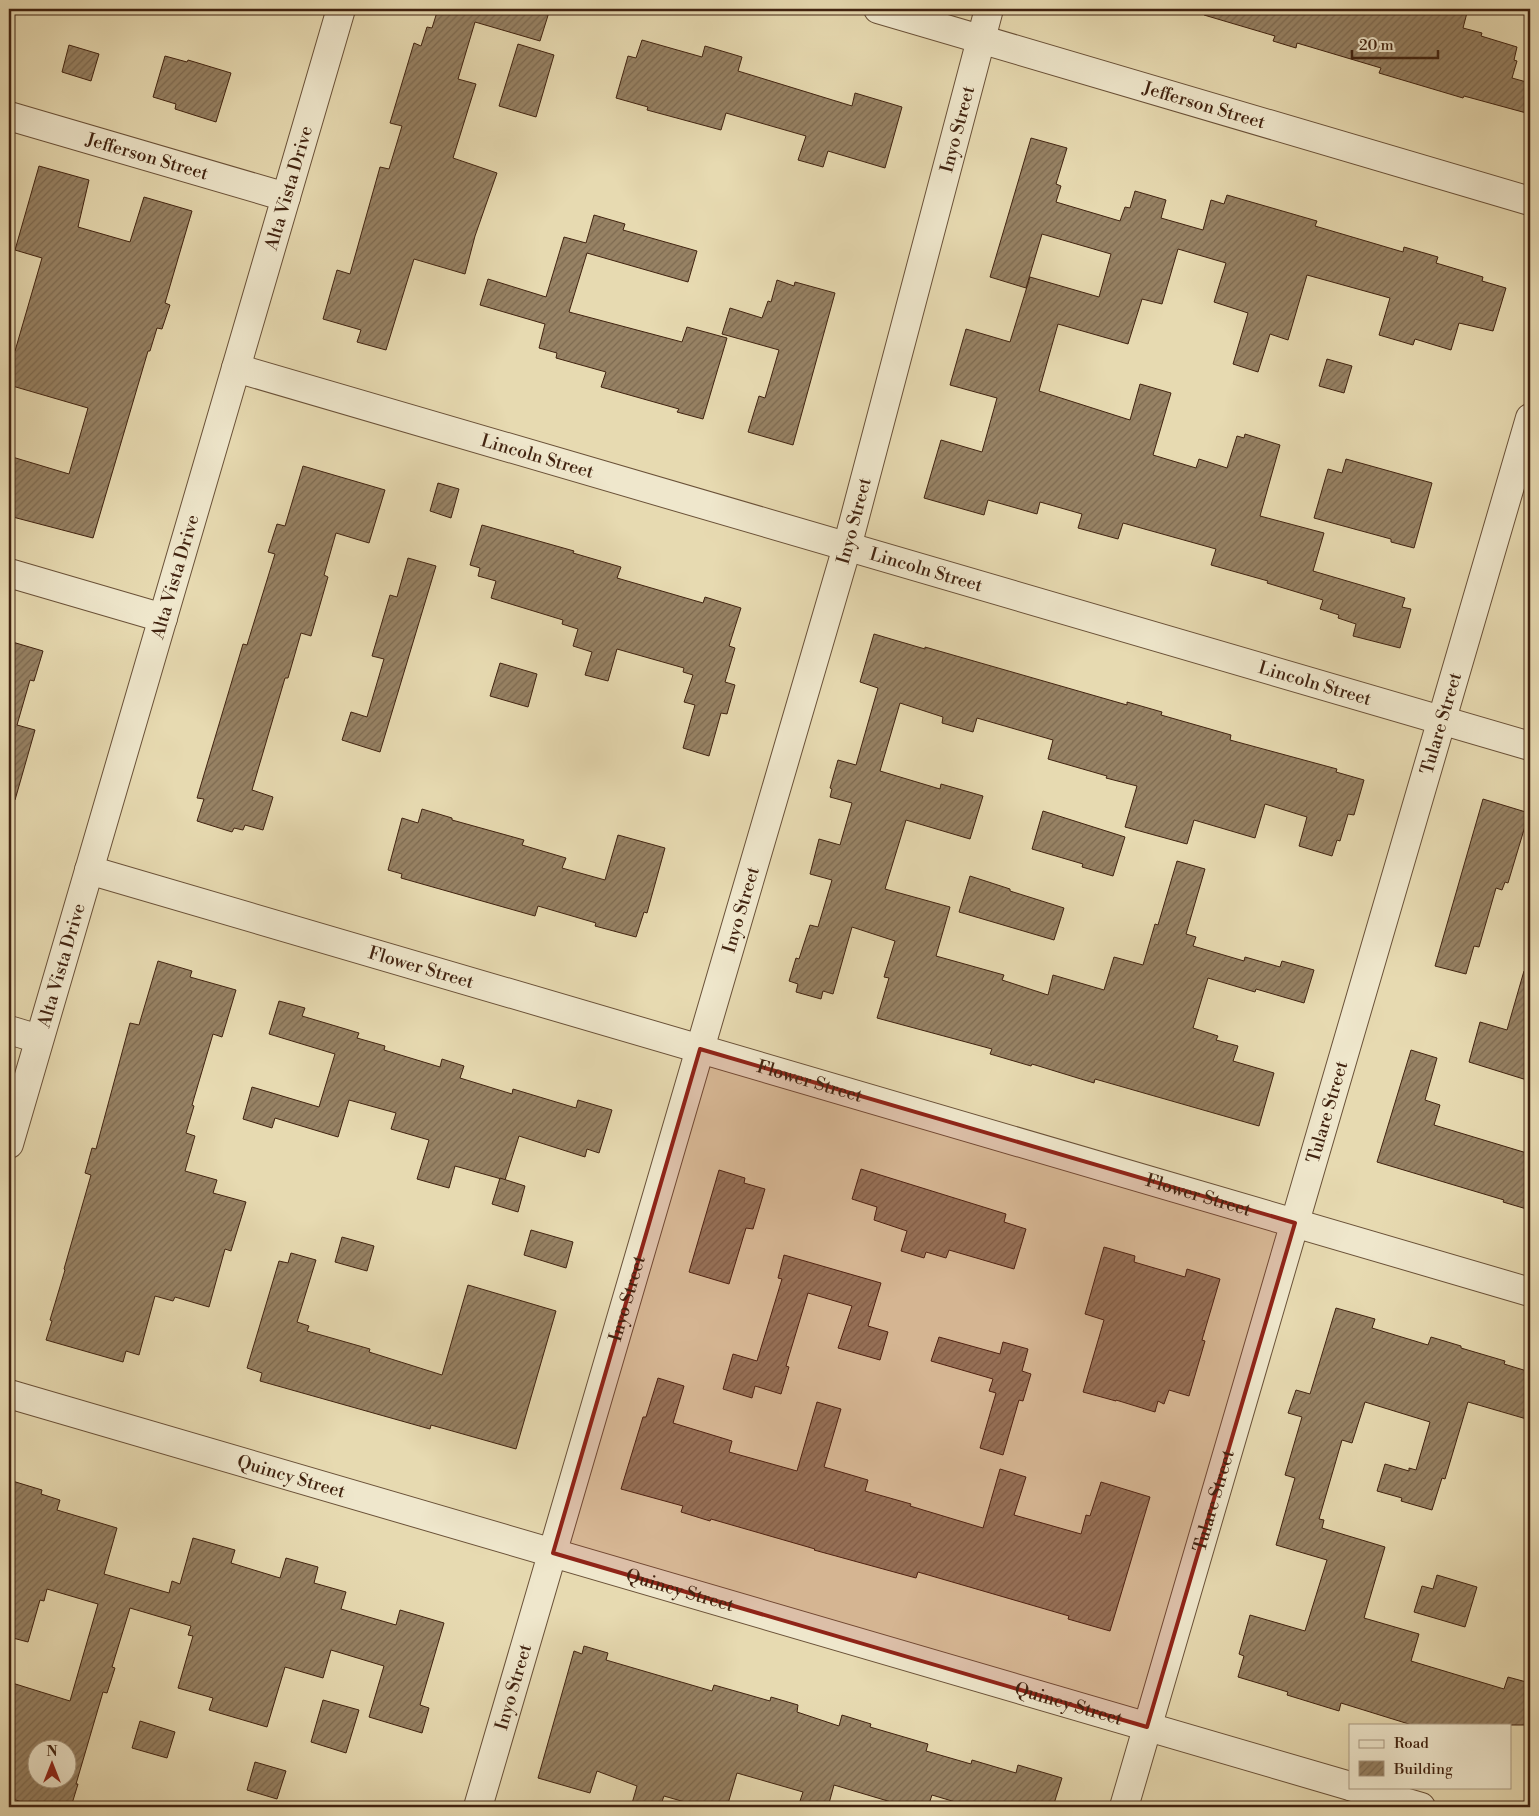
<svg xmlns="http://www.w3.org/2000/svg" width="1539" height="1816" viewBox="0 0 1539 1816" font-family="'Libre Bodoni',serif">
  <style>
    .building { fill: url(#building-hatch); stroke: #412310; fill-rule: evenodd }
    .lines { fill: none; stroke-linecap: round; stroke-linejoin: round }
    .minor-casing { stroke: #6a5138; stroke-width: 30 }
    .tertiary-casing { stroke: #6a5138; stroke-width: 30 }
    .minor { stroke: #efe7cc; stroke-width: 28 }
    .tertiary { stroke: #efe7cc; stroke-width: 28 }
    .marked { fill: #8f2418; fill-opacity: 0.2; stroke: #8f2418; stroke-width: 4; stroke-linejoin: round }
    .labels { text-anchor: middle; stroke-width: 4; stroke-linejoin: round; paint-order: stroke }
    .street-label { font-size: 18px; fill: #412310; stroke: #efe7cc }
  </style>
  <defs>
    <pattern id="building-hatch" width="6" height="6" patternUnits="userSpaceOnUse" patternTransform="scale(1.25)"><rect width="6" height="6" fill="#978264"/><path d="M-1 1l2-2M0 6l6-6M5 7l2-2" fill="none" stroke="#7d6a51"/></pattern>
  </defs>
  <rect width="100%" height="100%" fill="#e7dab1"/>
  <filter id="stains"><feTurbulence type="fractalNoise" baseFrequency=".004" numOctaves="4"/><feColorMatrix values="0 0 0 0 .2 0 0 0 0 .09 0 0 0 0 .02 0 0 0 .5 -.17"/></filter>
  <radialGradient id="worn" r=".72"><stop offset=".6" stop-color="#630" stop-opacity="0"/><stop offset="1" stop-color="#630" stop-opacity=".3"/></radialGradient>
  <g class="building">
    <polygon points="438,9 550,9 540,41 475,22 458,79 476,84 453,158 497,173 475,236 465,274 414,259 386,350 357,342 361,330 323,319 337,270 350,274 380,167 389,169 402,126 390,123 414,43 421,46 427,27 432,28"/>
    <polygon points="1205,9 1468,9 1463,28 1482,33 1481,36 1517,47 1514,60 1517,61 1512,78 1530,83 1530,114 1464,96 1463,98 1379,73 1381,68 1297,43 1296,48 1273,41 1275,36 1204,15"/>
    <polygon points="642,40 702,57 705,46 742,57 738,71 852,106 855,93 902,107 885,168 828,151 823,167 798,160 806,136 726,113 721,130 647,110 648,107 616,98 628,56 636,58"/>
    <polygon points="518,44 554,55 536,117 499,106"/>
    <polygon points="69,45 99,54 91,81 62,72"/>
    <polygon points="165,56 187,62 188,60 231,73 216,122 175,109 176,104 153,97"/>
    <polygon points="1031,138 1067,148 1056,184 1061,186 1056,202 1120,221 1125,207 1130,208 1135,191 1166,200 1161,218 1203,230 1211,200 1224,204 1227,195 1317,221 1315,226 1403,252 1404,247 1438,257 1436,263 1483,277 1482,281 1506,288 1493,331 1459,323 1451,350 1415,339 1413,345 1379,335 1390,298 1307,275 1288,340 1270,334 1258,372 1233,364 1248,313 1214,302 1226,263 1178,249 1162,304 1142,299 1128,344 1058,324 1039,391 1130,420 1140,384 1171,393 1153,455 1196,468 1199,459 1227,468 1237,436 1244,438 1245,434 1280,445 1260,516 1324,533 1313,571 1405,598 1402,607 1411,609 1400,648 1353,636 1356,624 1338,618 1339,615 1320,609 1323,600 1267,583 1268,581 1211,565 1216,549 1123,523 1118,539 1078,528 1082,514 1040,502 1037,514 988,500 984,515 924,498 941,440 982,452 997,398 950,385 966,329 1010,342 1030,277 1099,297 1111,254 1042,234 1026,288 990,277"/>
    <polygon points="39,166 89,180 78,227 130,242 144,197 192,211 165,303 170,305 162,329 157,328 150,351 148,351 93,538 9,516 9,456 69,474 88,408 9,385 9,349 15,351 42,258 15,250"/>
    <polygon points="594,215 625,224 623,230 697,251 688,282 587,253 569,312 682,342 687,327 727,338 703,419 677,412 679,409 601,387 606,372 556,358 557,353 539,348 545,324 480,305 488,279 546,297 564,237 586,243"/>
    <polygon points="777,280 794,286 795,282 835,293 793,445 748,432 759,396 765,398 779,350 722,334 730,308 762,318 768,301 771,302"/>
    <polygon points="1327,359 1352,366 1344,393 1319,386"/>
    <polygon points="1346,459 1432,483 1414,548 1391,542 1391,539 1314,518 1328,469 1342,473"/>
    <polygon points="303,466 385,490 369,543 336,533 324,575 328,577 311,636 301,633 288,678 285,678 252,790 273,797 263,830 245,825 243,830 234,828 232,832 197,821 204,799 197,798 243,644 247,645 275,554 268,552 277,524 285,526"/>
    <polygon points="438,483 459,489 451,518 430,511"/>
    <polygon points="482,525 574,551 573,553 621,567 617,578 703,603 705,597 741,608 729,646 735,648 725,682 735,685 727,714 721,713 709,756 683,748 695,705 684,702 693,675 683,672 684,668 617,649 608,681 585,675 592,652 573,646 578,629 562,624 563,620 491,598 496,581 478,576 480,568 470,565"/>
    <polygon points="408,558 436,566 380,752 342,740 351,712 367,717 384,659 372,656 390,595 397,597"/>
    <polygon points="874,634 925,649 925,647 1127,705 1127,702 1162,712 1161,715 1231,735 1230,740 1337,769 1336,772 1364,780 1354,815 1348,814 1340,841 1337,840 1332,856 1299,846 1307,817 1265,804 1255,838 1194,820 1187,844 1125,827 1137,786 1106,778 1107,776 1048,759 1053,740 977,718 973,732 942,723 943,717 900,703 880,771 940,789 941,784 983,796 970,839 906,820 885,889 950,907 936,956 1004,975 1002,980 1048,995 1053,975 1104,990 1114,957 1143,965 1155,924 1158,925 1177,861 1205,869 1186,934 1196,937 1193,946 1244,961 1245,957 1280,967 1282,961 1314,970 1304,1003 1256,989 1255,992 1208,978 1193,1028 1218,1036 1216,1040 1238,1046 1233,1061 1274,1073 1259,1126 1095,1079 1094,1083 1032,1064 1031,1066 990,1054 992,1049 877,1018 889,978 884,977 895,941 852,927 833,994 823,991 821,999 796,992 798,984 789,981 796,958 799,959 810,925 818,927 832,880 810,874 819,839 840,845 852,803 830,797 832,789 830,788 838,760 856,765 878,688 860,682"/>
    <polygon points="9,641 43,651 34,681 30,680 17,725 35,730 15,800 9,799"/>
    <polygon points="500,663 537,674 528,707 490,696"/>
    <polygon points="1483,799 1529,813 1508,883 1505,882 1502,890 1496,888 1479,947 1474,946 1466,974 1435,966"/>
    <polygon points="422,809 452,818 452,820 524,840 522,845 566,858 562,868 605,880 618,835 665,848 647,913 644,912 636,937 595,926 596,923 538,906 535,916 401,878 402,874 388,870 402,818 418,823"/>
    <polygon points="1043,811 1125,837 1113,876 1082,867 1083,864 1032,849"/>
    <polygon points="970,876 1010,889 1010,891 1064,908 1054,940 959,912"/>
    <polygon points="158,961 192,971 190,977 236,990 222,1037 213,1034 192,1105 194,1106 186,1133 195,1136 185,1171 217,1180 213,1193 246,1202 231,1251 225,1249 209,1307 175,1297 173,1301 155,1296 139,1355 126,1351 123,1362 46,1340 52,1321 50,1320 65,1270 64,1269 91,1175 85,1173 92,1148 96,1149 130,1023 139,1025"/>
    <polygon points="1524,971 1530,971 1530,1081 1469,1062 1480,1022 1507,1030"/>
    <polygon points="279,1001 305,1008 302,1016 359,1033 357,1038 385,1046 384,1050 440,1067 442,1059 464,1066 460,1078 512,1094 513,1089 576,1108 578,1100 612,1110 599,1153 587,1149 585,1157 519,1136 505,1180 455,1166 449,1188 417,1179 429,1140 391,1129 396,1113 349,1100 338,1137 275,1118 272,1128 243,1119 252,1087 319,1107 335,1054 269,1034"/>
    <polygon points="1411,1050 1437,1058 1425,1100 1440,1105 1434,1125 1530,1154 1530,1210 1503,1202 1504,1200 1377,1162"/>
    <polygon points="861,1169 1006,1214 1004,1222 1026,1229 1014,1269 949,1250 946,1258 926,1252 924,1258 901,1251 907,1231 874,1220 877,1207 852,1199"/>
    <polygon points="719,1170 745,1178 744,1183 765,1189 753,1229 746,1228 729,1284 689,1272"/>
    <polygon points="500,1178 525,1186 518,1212 492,1204"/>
    <polygon points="531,1230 573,1242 566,1268 524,1255"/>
    <polygon points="342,1237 374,1246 367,1271 335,1262"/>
    <polygon points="1104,1247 1135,1256 1134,1262 1185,1277 1187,1269 1220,1279 1202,1340 1205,1341 1189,1396 1169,1390 1164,1404 1158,1401 1155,1412 1116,1400 1116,1401 1083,1392 1104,1320 1085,1314"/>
    <polygon points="291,1253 316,1260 297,1322 309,1326 307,1331 370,1349 369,1352 442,1375 468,1285 556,1311 516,1449 431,1425 430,1429 260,1381 262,1373 247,1368 279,1261 288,1263"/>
    <polygon points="784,1255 881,1283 868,1326 888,1332 880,1360 838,1348 852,1306 808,1293 786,1366 789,1367 781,1394 755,1386 752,1398 723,1389 733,1354 757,1361 782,1279 778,1278"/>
    <polygon points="1336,1308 1375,1319 1372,1328 1428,1345 1431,1337 1461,1346 1461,1348 1505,1361 1504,1364 1530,1372 1530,1420 1468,1402 1445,1479 1442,1478 1432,1510 1401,1501 1402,1498 1377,1491 1385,1464 1409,1471 1409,1468 1416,1470 1430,1422 1365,1402 1352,1443 1342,1440 1319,1519 1324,1520 1322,1528 1385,1547 1364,1618 1419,1634 1411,1661 1504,1689 1508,1677 1530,1683 1530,1725 1412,1725 1341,1703 1339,1711 1287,1695 1288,1692 1238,1677 1244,1656 1239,1654 1250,1615 1305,1631 1327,1560 1276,1545 1295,1478 1285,1475 1302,1417 1288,1413 1296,1390 1310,1394"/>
    <polygon points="939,1337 1000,1354 1003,1342 1028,1349 1022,1371 1031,1374 1023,1401 1019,1400 1003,1455 980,1448 996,1393 989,1391 993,1379 931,1361"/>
    <polygon points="658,1378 684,1386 673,1423 732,1441 729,1452 797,1471 817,1402 841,1409 824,1467 868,1480 865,1491 911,1504 910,1506 983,1528 1000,1469 1026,1477 1014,1515 1081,1534 1086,1515 1090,1516 1101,1482 1150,1497 1110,1631 1068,1619 1069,1616 918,1572 916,1578 814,1550 815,1549 711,1519 710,1521 681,1512 683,1506 621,1489 643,1417 646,1417"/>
    <path d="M9 1480 42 1490 41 1494 60 1500 57 1510 117 1528 104 1574 169 1593 172 1581 180 1584 193 1538 235 1550 231 1563 280 1578 286 1558 318 1567 314 1583 346 1592 341 1609 396 1625 400 1610 444 1623 420 1705 429 1708 422 1733 369 1717 384 1666 331 1650 323 1678 285 1667 267 1727 209 1710 213 1698 178 1688 193 1636 188 1635 191 1626 130 1608 112 1667 115 1668 107 1693 103 1692 76 1784H78L71 1807H39L9 1798V1682L70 1701 98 1604 47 1589 44 1601 40 1600 28 1642 9 1637ZM38 1748H68V1778H38Z"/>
    <polygon points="1437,1575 1477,1587 1465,1627 1414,1612 1422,1586 1433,1589"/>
    <polygon points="584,1646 608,1653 606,1660 712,1691 714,1685 770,1701 771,1697 798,1705 797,1712 839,1726 842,1715 871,1724 870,1727 928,1744 926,1751 971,1764 972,1760 1016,1773 1018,1765 1062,1778 1053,1807 972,1807 932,1795 928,1807 908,1807 834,1785 828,1807 798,1807 803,1792 737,1773 727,1807 702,1807 664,1796 660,1807 631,1807 637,1786 597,1771 590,1793 538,1778 574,1651 582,1654"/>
    <polygon points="323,1700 359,1710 346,1753 311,1742"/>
    <polygon points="140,1721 175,1732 167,1758 132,1748"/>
    <polygon points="255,1762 286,1771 277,1799 247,1790"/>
  </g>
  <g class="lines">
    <g class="minor-casing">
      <g id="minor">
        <path id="s1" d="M878 9 1530 201"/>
        <path id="s2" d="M9 116 286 197"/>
        <path id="s3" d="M236 368 1530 746"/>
        <polyline points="9,573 163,618"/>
        <path id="s4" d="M89 870 1530 1292"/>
        <polyline points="9,1030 39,1039"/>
        <path id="s5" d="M9 1394 1350 1786"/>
        <polyline points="1353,1787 1421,1807"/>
        <path id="s6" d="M478 1807 847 547 989 9"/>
        <path id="s7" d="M1124 1807 1530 418"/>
      </g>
    </g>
    <g class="tertiary-casing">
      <g id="tertiary">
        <path id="s8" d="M9 1144 341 9"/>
      </g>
    </g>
    <use href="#minor" class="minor"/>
    <use href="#tertiary" class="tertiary"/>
  </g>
  <path class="marked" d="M700 1049 1295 1223 1147 1727 553 1553Z"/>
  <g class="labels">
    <g class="street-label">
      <text dy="6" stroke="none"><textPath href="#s1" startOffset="340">Jefferson Street</textPath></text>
      <text dy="6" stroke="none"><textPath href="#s6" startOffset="1745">Inyo Street</textPath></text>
      <text dy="6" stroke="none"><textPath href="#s2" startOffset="144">Jefferson Street</textPath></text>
      <text dy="6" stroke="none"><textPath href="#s8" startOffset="996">Alta Vista Drive</textPath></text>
      <text dy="6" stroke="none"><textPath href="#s3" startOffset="314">Lincoln Street</textPath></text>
      <text dy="6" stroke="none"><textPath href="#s6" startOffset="1340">Inyo Street</textPath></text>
      <text dy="6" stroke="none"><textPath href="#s3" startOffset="719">Lincoln Street</textPath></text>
      <text dy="6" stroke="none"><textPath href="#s8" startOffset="591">Alta Vista Drive</textPath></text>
      <text dy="6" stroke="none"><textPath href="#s3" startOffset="1124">Lincoln Street</textPath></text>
      <text dy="6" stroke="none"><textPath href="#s7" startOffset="1129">Tulare Street</textPath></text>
      <text dy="6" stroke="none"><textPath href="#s6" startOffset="935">Inyo Street</textPath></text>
      <text dy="6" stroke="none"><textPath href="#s8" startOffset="186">Alta Vista Drive</textPath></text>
      <text dy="6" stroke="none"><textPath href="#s4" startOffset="346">Flower Street</textPath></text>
      <text dy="6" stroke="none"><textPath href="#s4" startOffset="751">Flower Street</textPath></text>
      <text dy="6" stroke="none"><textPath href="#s7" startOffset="724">Tulare Street</textPath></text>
      <text dy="6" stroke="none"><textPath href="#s4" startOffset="1156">Flower Street</textPath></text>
      <text dy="6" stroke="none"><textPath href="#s6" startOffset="530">Inyo Street</textPath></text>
      <text dy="6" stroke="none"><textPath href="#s5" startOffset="294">Quincy Street</textPath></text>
      <text dy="6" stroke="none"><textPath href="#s7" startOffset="319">Tulare Street</textPath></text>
      <text dy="6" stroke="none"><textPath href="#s5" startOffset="699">Quincy Street</textPath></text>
      <text dy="6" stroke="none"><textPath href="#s6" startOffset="125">Inyo Street</textPath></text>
      <text dy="6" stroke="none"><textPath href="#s5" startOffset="1104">Quincy Street</textPath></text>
    </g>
  </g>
  <rect width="1539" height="1816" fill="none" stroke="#e7dab1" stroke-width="30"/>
  <rect x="10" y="10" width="1519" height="1796" fill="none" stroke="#412310" stroke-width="2.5"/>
  <rect x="15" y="15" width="1509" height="1786" fill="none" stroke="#412310"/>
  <rect x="1349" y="1724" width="162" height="65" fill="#efe7cc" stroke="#a99981"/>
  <rect x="1359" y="1740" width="25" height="8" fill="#efe7cc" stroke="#a99981"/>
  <text x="1394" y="1748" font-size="15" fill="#412310">Road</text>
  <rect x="1359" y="1761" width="25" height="15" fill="url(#building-hatch)" stroke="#a99981"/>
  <text x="1394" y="1774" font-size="15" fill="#412310">Building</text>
  <g transform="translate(52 1764)"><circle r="24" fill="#efe7cc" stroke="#a99981"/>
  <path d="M0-4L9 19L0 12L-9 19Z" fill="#8f2418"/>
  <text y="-8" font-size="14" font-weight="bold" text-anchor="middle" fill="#412310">N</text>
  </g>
  <path d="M1352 50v8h86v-8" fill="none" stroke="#412310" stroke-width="2.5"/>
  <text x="1359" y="50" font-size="15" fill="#412310" stroke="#efe7cc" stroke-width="4" paint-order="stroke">20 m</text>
  <rect width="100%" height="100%" filter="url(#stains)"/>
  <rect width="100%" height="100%" fill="url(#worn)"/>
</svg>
